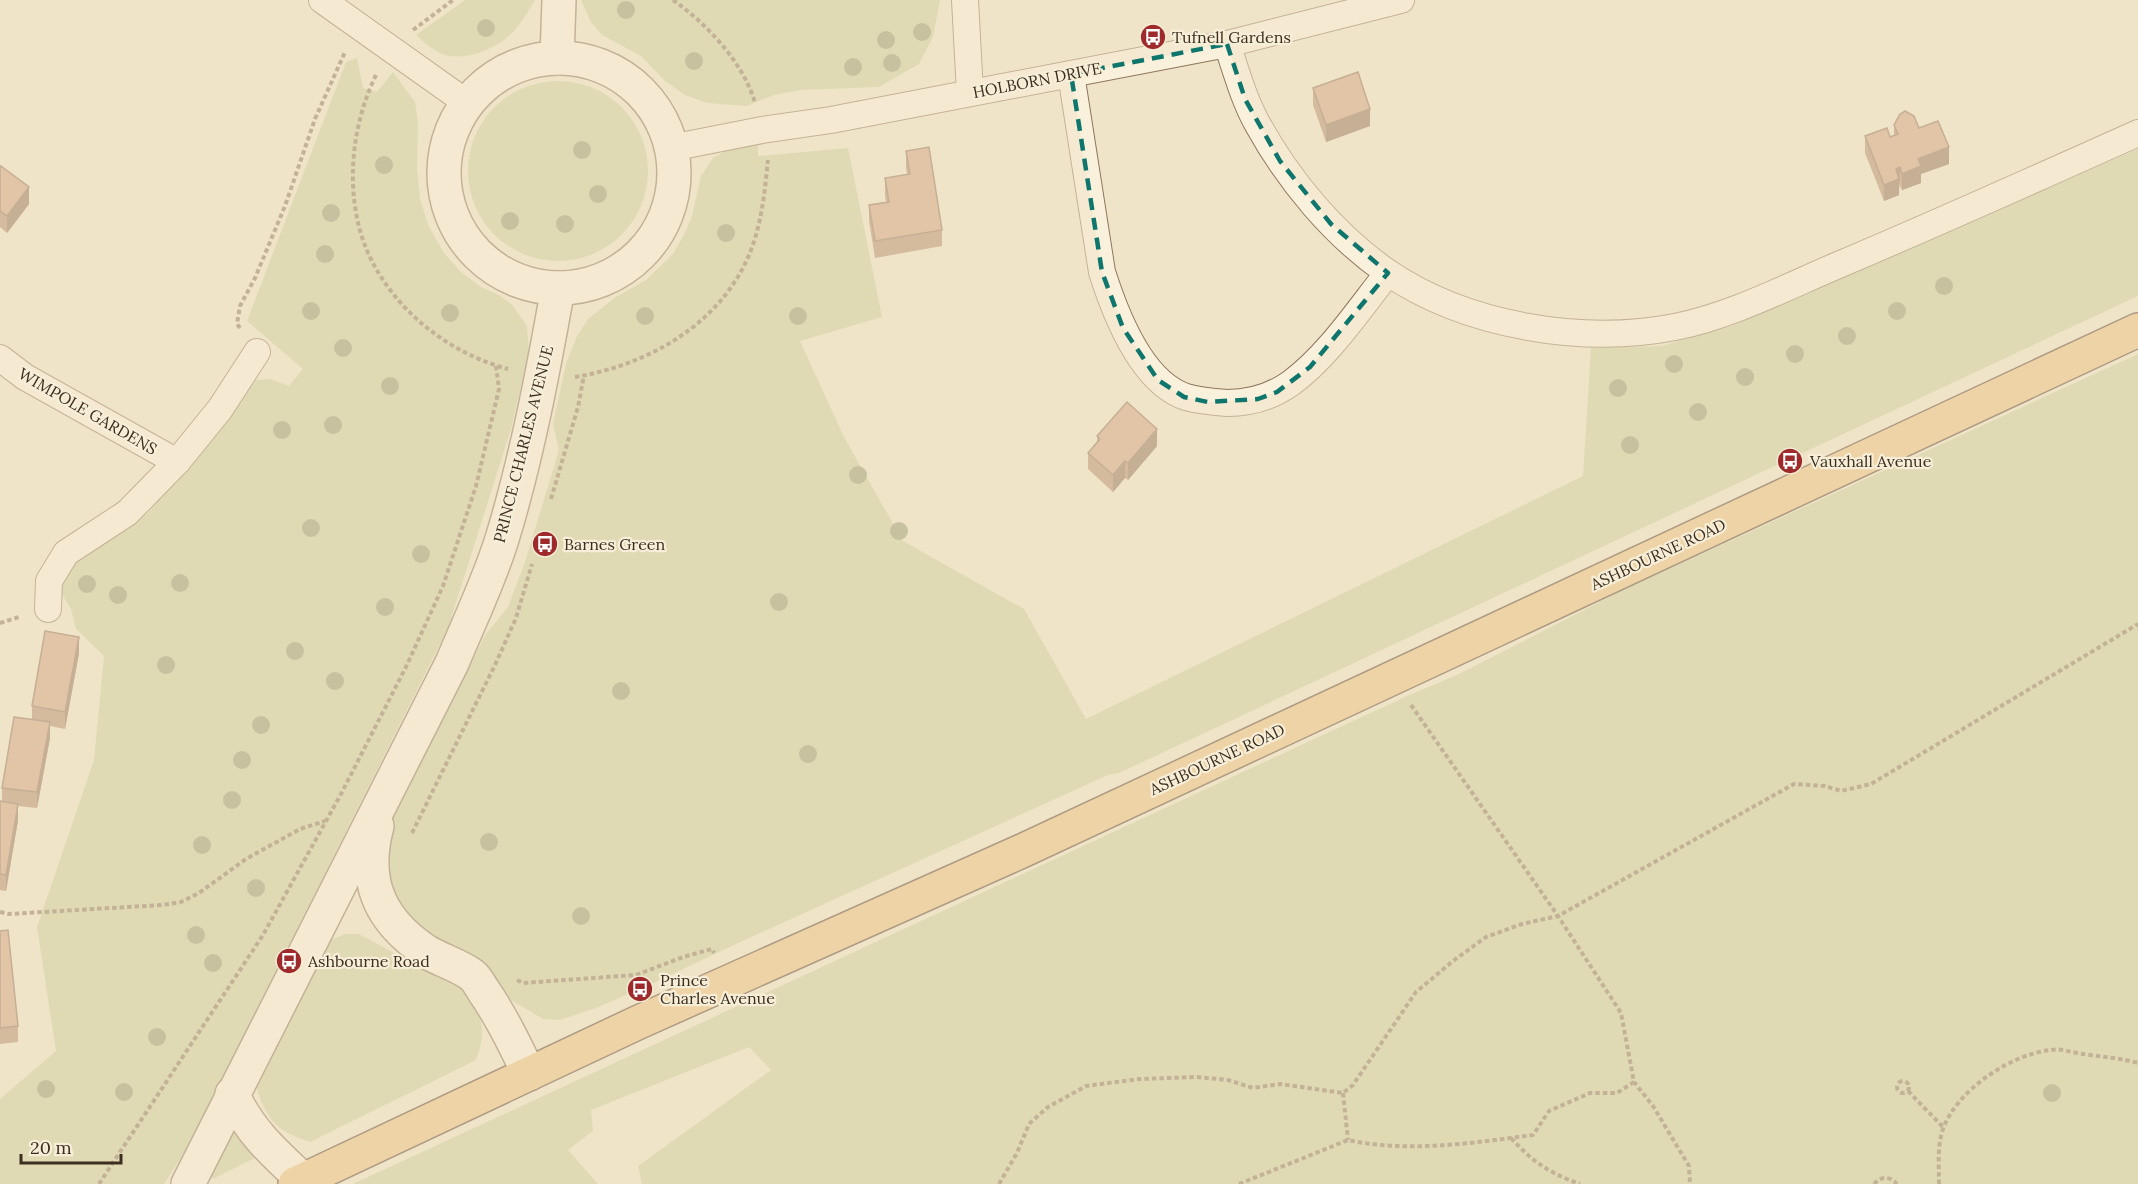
<svg xmlns="http://www.w3.org/2000/svg" width="2138" height="1184" viewBox="0 0 2138 1184" font-family="Lora,serif">
  <style>
    .green { fill: #c9cf9b }
    .lines { fill: none; stroke-linecap: round; stroke-linejoin: round }
    .minor-casing { stroke: #8d765c; stroke-width: 28 }
    .tertiary-casing { stroke: #8d765c; stroke-width: 36 }
    .trunk-casing { stroke: #5b4430; stroke-width: 36 }
    .path { stroke: #8d765c; stroke-width: 4; stroke-dasharray: 4.5 3; stroke-linecap: butt }
    .minor { stroke: #faf1dc; stroke-width: 26 }
    .tertiary { stroke: #faf1dc; stroke-width: 33 }
    .trunk { stroke: #eabe7c; stroke-width: 33 }
    .tree { fill: #96986f }
    .wall { fill: #b2896c }
    .shaded-wall { fill: #916f58 }
    .building { fill: #cf9f7d; stroke: #916f58; stroke-width: 1.5 }
    .marked { fill: none; stroke: #0f766e; stroke-width: 4.5; stroke-dasharray: 12 8; stroke-linejoin: round }
    .labels { text-anchor: middle; stroke-width: 4.5; stroke-linejoin: round; paint-order: stroke }
    .poi-label { font-size: 16px; fill: #3d2e20; stroke: #f7eed8; text-anchor: start }
    .street-label { font-size: 16px; fill: #3d2e20; stroke: #f7eed8 }
  </style>
  <rect width="100%" height="100%" fill="#f0e4c8"/>
  <g class="green">
    <path d="M465 0H535C528 12 521 24 511 34 495 50 459 64 438 52 430 48 423 41 416 35Z"/>
    <polygon points="581,0 940,0 933,37 919,64 879,87 801,90 774,95 747,106 707,103 685,95 664,80 641,56 602,35 591,22"/>
    <polygon points="357,58 363,88 377,92 393,72 415,102 418,123 417,168 420,199 429,227 444,253 461,272 481,287 499,295 512,305 527,326 529,352 511,429 448,628 189,1145 164,1184 0,1184 0,1099 56,1051 37,927 94,760 104,656 76,629 71,609 62,594 62,582 72,566 149,512 256,380 270,379 289,386 303,369 247,321 346,62"/>
    <circle cx="558" cy="171" r="90"/>
    <polygon points="758,144 758,156 848,148 882,317 800,341 844,437 903,541 1024,609 1086,719 1583,476 1591,348 1661,346 1732,326 2138,149 2138,296 1119,773 1108,775 734,945 645,987 596,1008 560,1020 543,1019 506,997 427,937 393,900 386,875 387,829 485,635 508,607 525,562 559,450 553,424 566,364 577,336 589,318 616,297 646,280 673,254 685,233 692,216 701,176 713,158 735,146"/>
    <polygon points="2138,354 2138,1184 642,1184 638,1166 771,1070 749,1047 591,1110 593,1131 568,1150 598,1184 353,1184 1407,696 1459,674 1619,592"/>
    <path d="M345 934H359L465 991C483 1017 487 1030 476 1060L310 1142C274 1130 267 1120 255 1084L319 951 333 939Z"/>
    <polygon points="232,1127 261,1155 213,1179 207,1174"/>
  </g>
  <g class="lines">
    <g class="minor-casing">
      <g id="minor">
        <polyline points="322,0 467,103"/>
        <polyline points="965,0 970,93"/>
        <path d="M1227 44C1236 71 1244 100 1258 125 1289 181 1334 235 1387 272 1466 326 1582 345 1675 327 1734 315 1788 286 1843 263 1942 221 2040 177 2138 133"/>
        <path d="M1071 74 1102 272C1115 313 1141 382 1186 397 1200 401 1213 402 1227 403 1250 403 1273 396 1291 383 1329 355 1359 309 1388 273"/>
        <polyline points="671,148 762,130 831,120 1227,44 1401,0"/>
        <polyline points="0,358 25,377 177,462"/>
        <polyline points="48,609 49,581 66,553 127,513 177,462 220,409 257,352"/>
      </g>
    </g>
    <g class="tertiary-casing">
      <g id="tertiary">
        <polyline points="557,58 559,0"/>
        <circle cx="559" cy="173" r="115"/>
        <path d="M377 826C362 882 380 921 427 952 441 960 460 966 472 975 476 978 480 985 483 990 501 1016 515 1045 529 1074"/>
        <path d="M232 1094C251 1133 272 1151 303 1180"/>
        <path d="M188 1184 452 663C469 622 489 581 502 539 527 457 543 372 558 288"/>
      </g>
    </g>
    <g class="trunk-casing">
      <polyline id="trunk" points="295,1184 639,1022 1024,850 2138,330"/>
    </g>
    <g class="path">
      <path d="M673 0C706 23 744 63 755 103"/>
      <polyline points="413,30 453,0"/>
      <path d="M376 75C350 128 344 198 368 253 394 310 448 353 508 369"/>
      <polyline points="240,328 237,324 240,306 255,278 285,206 315,119 345,52"/>
      <path d="M575 377C649 365 723 323 751 250 762 221 765 190 768 160"/>
      <polyline points="551,499 578,407 584,375"/>
      <polyline points="0,623 19,617"/>
      <polyline points="1411,705 1558,916 1621,1013 1634,1082 1653,1106 1689,1166 1690,1184"/>
      <polyline points="412,833 495,665 516,618 532,564"/>
      <polyline points="0,912 9,914 162,905 181,902 199,893 246,859 300,829 325,821"/>
      <polyline points="517,980 523,983 636,975 683,957 712,949 714,953"/>
      <circle cx="1903" cy="1087" r="6"/>
      <polyline points="1908,1091 1943,1127"/>
      <polyline points="1343,1093 1348,1140"/>
      <path d="M1511 1138C1533 1162 1549 1173 1580 1184"/>
      <polyline points="99,1184 263,935 341,794 406,667 443,586 476,486 499,389 496,366"/>
      <polyline points="999,1184 1017,1153 1029,1124 1048,1107 1086,1086 1139,1079 1197,1077 1228,1080 1253,1088 1280,1084 1343,1093 1353,1085 1416,992 1453,961 1486,937 1522,924 1558,916 1794,784 1825,786 1841,791 1871,784 2138,624"/>
      <path d="M1239 1184 1348 1140C1407 1153 1473 1143 1533 1135L1549 1111 1590 1093H1617L1634 1082"/>
      <path d="M1874 1184C1881 1176 1890 1176 1897 1184"/>
      <path d="M1939 1184C1939 1166 1937 1146 1943 1129 1957 1090 2011 1054 2051 1050 2062 1048 2073 1053 2083 1054 2102 1057 2120 1058 2138 1063"/>
    </g>
    <use href="#minor" class="minor"/>
    <use href="#tertiary" class="tertiary"/>
    <use href="#trunk" class="trunk"/>
  </g>
  <g class="tree">
    <circle cx="626" cy="10" r="9"/>
    <circle cx="486" cy="28" r="9"/>
    <circle cx="922" cy="32" r="9"/>
    <circle cx="886" cy="40" r="9"/>
    <circle cx="694" cy="61" r="9"/>
    <circle cx="892" cy="63" r="9"/>
    <circle cx="853" cy="67" r="9"/>
    <circle cx="582" cy="150" r="9"/>
    <circle cx="384" cy="165" r="9"/>
    <circle cx="598" cy="194" r="9"/>
    <circle cx="331" cy="213" r="9"/>
    <circle cx="510" cy="221" r="9"/>
    <circle cx="565" cy="224" r="9"/>
    <circle cx="726" cy="233" r="9"/>
    <circle cx="325" cy="254" r="9"/>
    <circle cx="1944" cy="286" r="9"/>
    <circle cx="311" cy="311" r="9"/>
    <circle cx="1897" cy="311" r="9"/>
    <circle cx="450" cy="313" r="9"/>
    <circle cx="645" cy="316" r="9"/>
    <circle cx="798" cy="316" r="9"/>
    <circle cx="1847" cy="336" r="9"/>
    <circle cx="343" cy="348" r="9"/>
    <circle cx="1795" cy="354" r="9"/>
    <circle cx="1674" cy="364" r="9"/>
    <circle cx="1745" cy="377" r="9"/>
    <circle cx="390" cy="386" r="9"/>
    <circle cx="1618" cy="388" r="9"/>
    <circle cx="1698" cy="412" r="9"/>
    <circle cx="333" cy="425" r="9"/>
    <circle cx="282" cy="430" r="9"/>
    <circle cx="1630" cy="445" r="9"/>
    <circle cx="858" cy="475" r="9"/>
    <circle cx="311" cy="528" r="9"/>
    <circle cx="899" cy="531" r="9"/>
    <circle cx="421" cy="554" r="9"/>
    <circle cx="180" cy="583" r="9"/>
    <circle cx="87" cy="584" r="9"/>
    <circle cx="118" cy="595" r="9"/>
    <circle cx="779" cy="602" r="9"/>
    <circle cx="385" cy="607" r="9"/>
    <circle cx="295" cy="651" r="9"/>
    <circle cx="166" cy="665" r="9"/>
    <circle cx="335" cy="681" r="9"/>
    <circle cx="621" cy="691" r="9"/>
    <circle cx="261" cy="725" r="9"/>
    <circle cx="808" cy="754" r="9"/>
    <circle cx="242" cy="760" r="9"/>
    <circle cx="232" cy="800" r="9"/>
    <circle cx="489" cy="842" r="9"/>
    <circle cx="202" cy="845" r="9"/>
    <circle cx="256" cy="888" r="9"/>
    <circle cx="581" cy="916" r="9"/>
    <circle cx="196" cy="935" r="9"/>
    <circle cx="213" cy="963" r="9"/>
    <circle cx="157" cy="1037" r="9"/>
    <circle cx="46" cy="1089" r="9"/>
    <circle cx="124" cy="1092" r="9"/>
    <circle cx="2052" cy="1093" r="9"/>
  </g>
  <g class="wall">
    <polygon points="1313,88 1370,126 1326,142 1313,105"/>
    <polygon points="1894,125 1919,128 1949,164 1921,174 1921,183 1902,190 1899,184 1899,195 1884,201 1865,153 1865,136 1890,137 1894,135"/>
    <polygon points="906,151 942,230 942,246 875,258 869,221 869,205 886,202 885,195 885,178 907,175 906,167"/>
    <polygon points="0,168 29,204 7,233 0,227"/>
    <polygon points="1097,436 1157,446 1128,480 1125,478 1113,492 1088,469 1088,453 1097,442"/>
    <polygon points="79,653 65,729 50,726 50,738 37,808 18,806 18,820 6,891 0,890 0,801 2,801 2,788 32,719 32,706"/>
    <polygon points="0,931 18,1026 18,1042 0,1044"/>
  </g>
  <g class="shaded-wall">
    <polygon points="1370,109 1370,126 1326,142 1326,125"/>
    <polygon points="1949,147 1949,164 1921,174 1921,183 1902,190 1902,174 1918,159"/>
    <polygon points="1900,167 1899,195 1884,201 1884,185 1896,169"/>
    <polygon points="29,187 29,204 7,233 7,216"/>
    <polygon points="1157,429 1157,446 1128,480 1128,463"/>
    <polygon points="1125,461 1125,478 1113,492 1113,475"/>
    <polygon points="79,637 79,653 65,729 65,712"/>
    <polygon points="50,722 50,738 37,808 37,792"/>
    <polygon points="18,804 18,820 6,891 6,875"/>
  </g>
  <g class="building">
    <polygon points="1358,72 1370,109 1326,125 1313,88"/>
    <polygon points="1905,111 1914,116 1919,128 1938,121 1949,147 1918,159 1921,166 1902,174 1900,167 1896,169 1899,179 1884,185 1865,136 1887,128 1890,137 1898,134 1894,125 1900,114"/>
    <polygon points="929,147 942,230 875,241 869,205 889,202 885,178 910,174 906,151"/>
    <polygon points="1,166 29,187 7,216 0,211 0,168"/>
    <polygon points="1127,402 1157,429 1128,463 1125,461 1113,475 1088,453 1100,439 1097,436"/>
    <polygon points="45,631 79,637 65,712 32,706"/>
    <polygon points="14,717 50,722 37,792 2,788"/>
    <polygon points="0,801 18,804 6,875 0,874"/>
    <polygon points="8,930 18,1026 0,1028 0,931"/>
  </g>
  <path d="M0 0H2138V1184H0ZM1227 44 1245 99 1280 161 1331 224 1388 273 1310 367 1277 392 1258 399 1208 402 1184 397 1158 380 1123 328 1102 272 1071 74Z" fill="#f0e4c8" fill-opacity=".55" fill-rule="evenodd"/>
  <path class="marked" d="M1227 44 1245 99 1280 161 1331 224 1388 273 1310 367 1277 392 1258 399 1208 402 1184 397 1158 380 1123 328 1102 272 1071 74Z"/>
  <defs>
    <g id="bus-disc" transform="scale(1.35)"><circle r="9.5" fill="#9e2a2b" stroke="#f7eed8"/><path d="M-5-6H5V4H4V6H2V4H-2V6H-4V4H-5ZM-3.5-4V0h7V-4ZM-3.5 1.2v1.5H-2V1.2ZM2 1.2v1.5H3.5V1.2Z" fill="#fff"/></g>
  </defs>
  <g fill-rule="evenodd">
    <use href="#bus-disc" x="1153" y="37"/>
    <use href="#bus-disc" x="1790" y="461"/>
    <use href="#bus-disc" x="545" y="544"/>
    <use href="#bus-disc" x="289" y="961"/>
    <use href="#bus-disc" x="640" y="989"/>
  </g>
  <g class="labels">
    <g class="poi-label">
      <text x="1172" y="43">Tufnell Gardens</text>
      <text x="1810" y="467">Vauxhall Avenue</text>
      <text x="564" y="550">Barnes Green</text>
      <text x="308" y="967">Ashbourne Road</text>
      <text x="660" y="986">Prince<tspan x="660" dy="18">Charles Avenue</tspan></text>
    </g>
    <g class="street-label">
      <text transform="translate(1037 80) rotate(-11)" y="6">HOLBORN DRIVE</text>
      <text transform="translate(88 411) rotate(30)" y="6">WIMPOLE GARDENS</text>
      <text transform="translate(523 444) rotate(-76)" y="6">PRINCE CHARLES AVENUE</text>
      <text transform="translate(1658 554) rotate(-25)" y="6">ASHBOURNE ROAD</text>
      <text transform="translate(1217 759) rotate(-25)" y="6">ASHBOURNE ROAD</text>
    </g>
  </g>
  <path d="M21 1154v9h100v-9" fill="none" stroke="#3d2e20" stroke-width="3"/>
  <text x="30" y="1154" font-size="18" fill="#3d2e20" stroke="#f7eed8" stroke-width="4.5" paint-order="stroke">20 m</text>
</svg>
